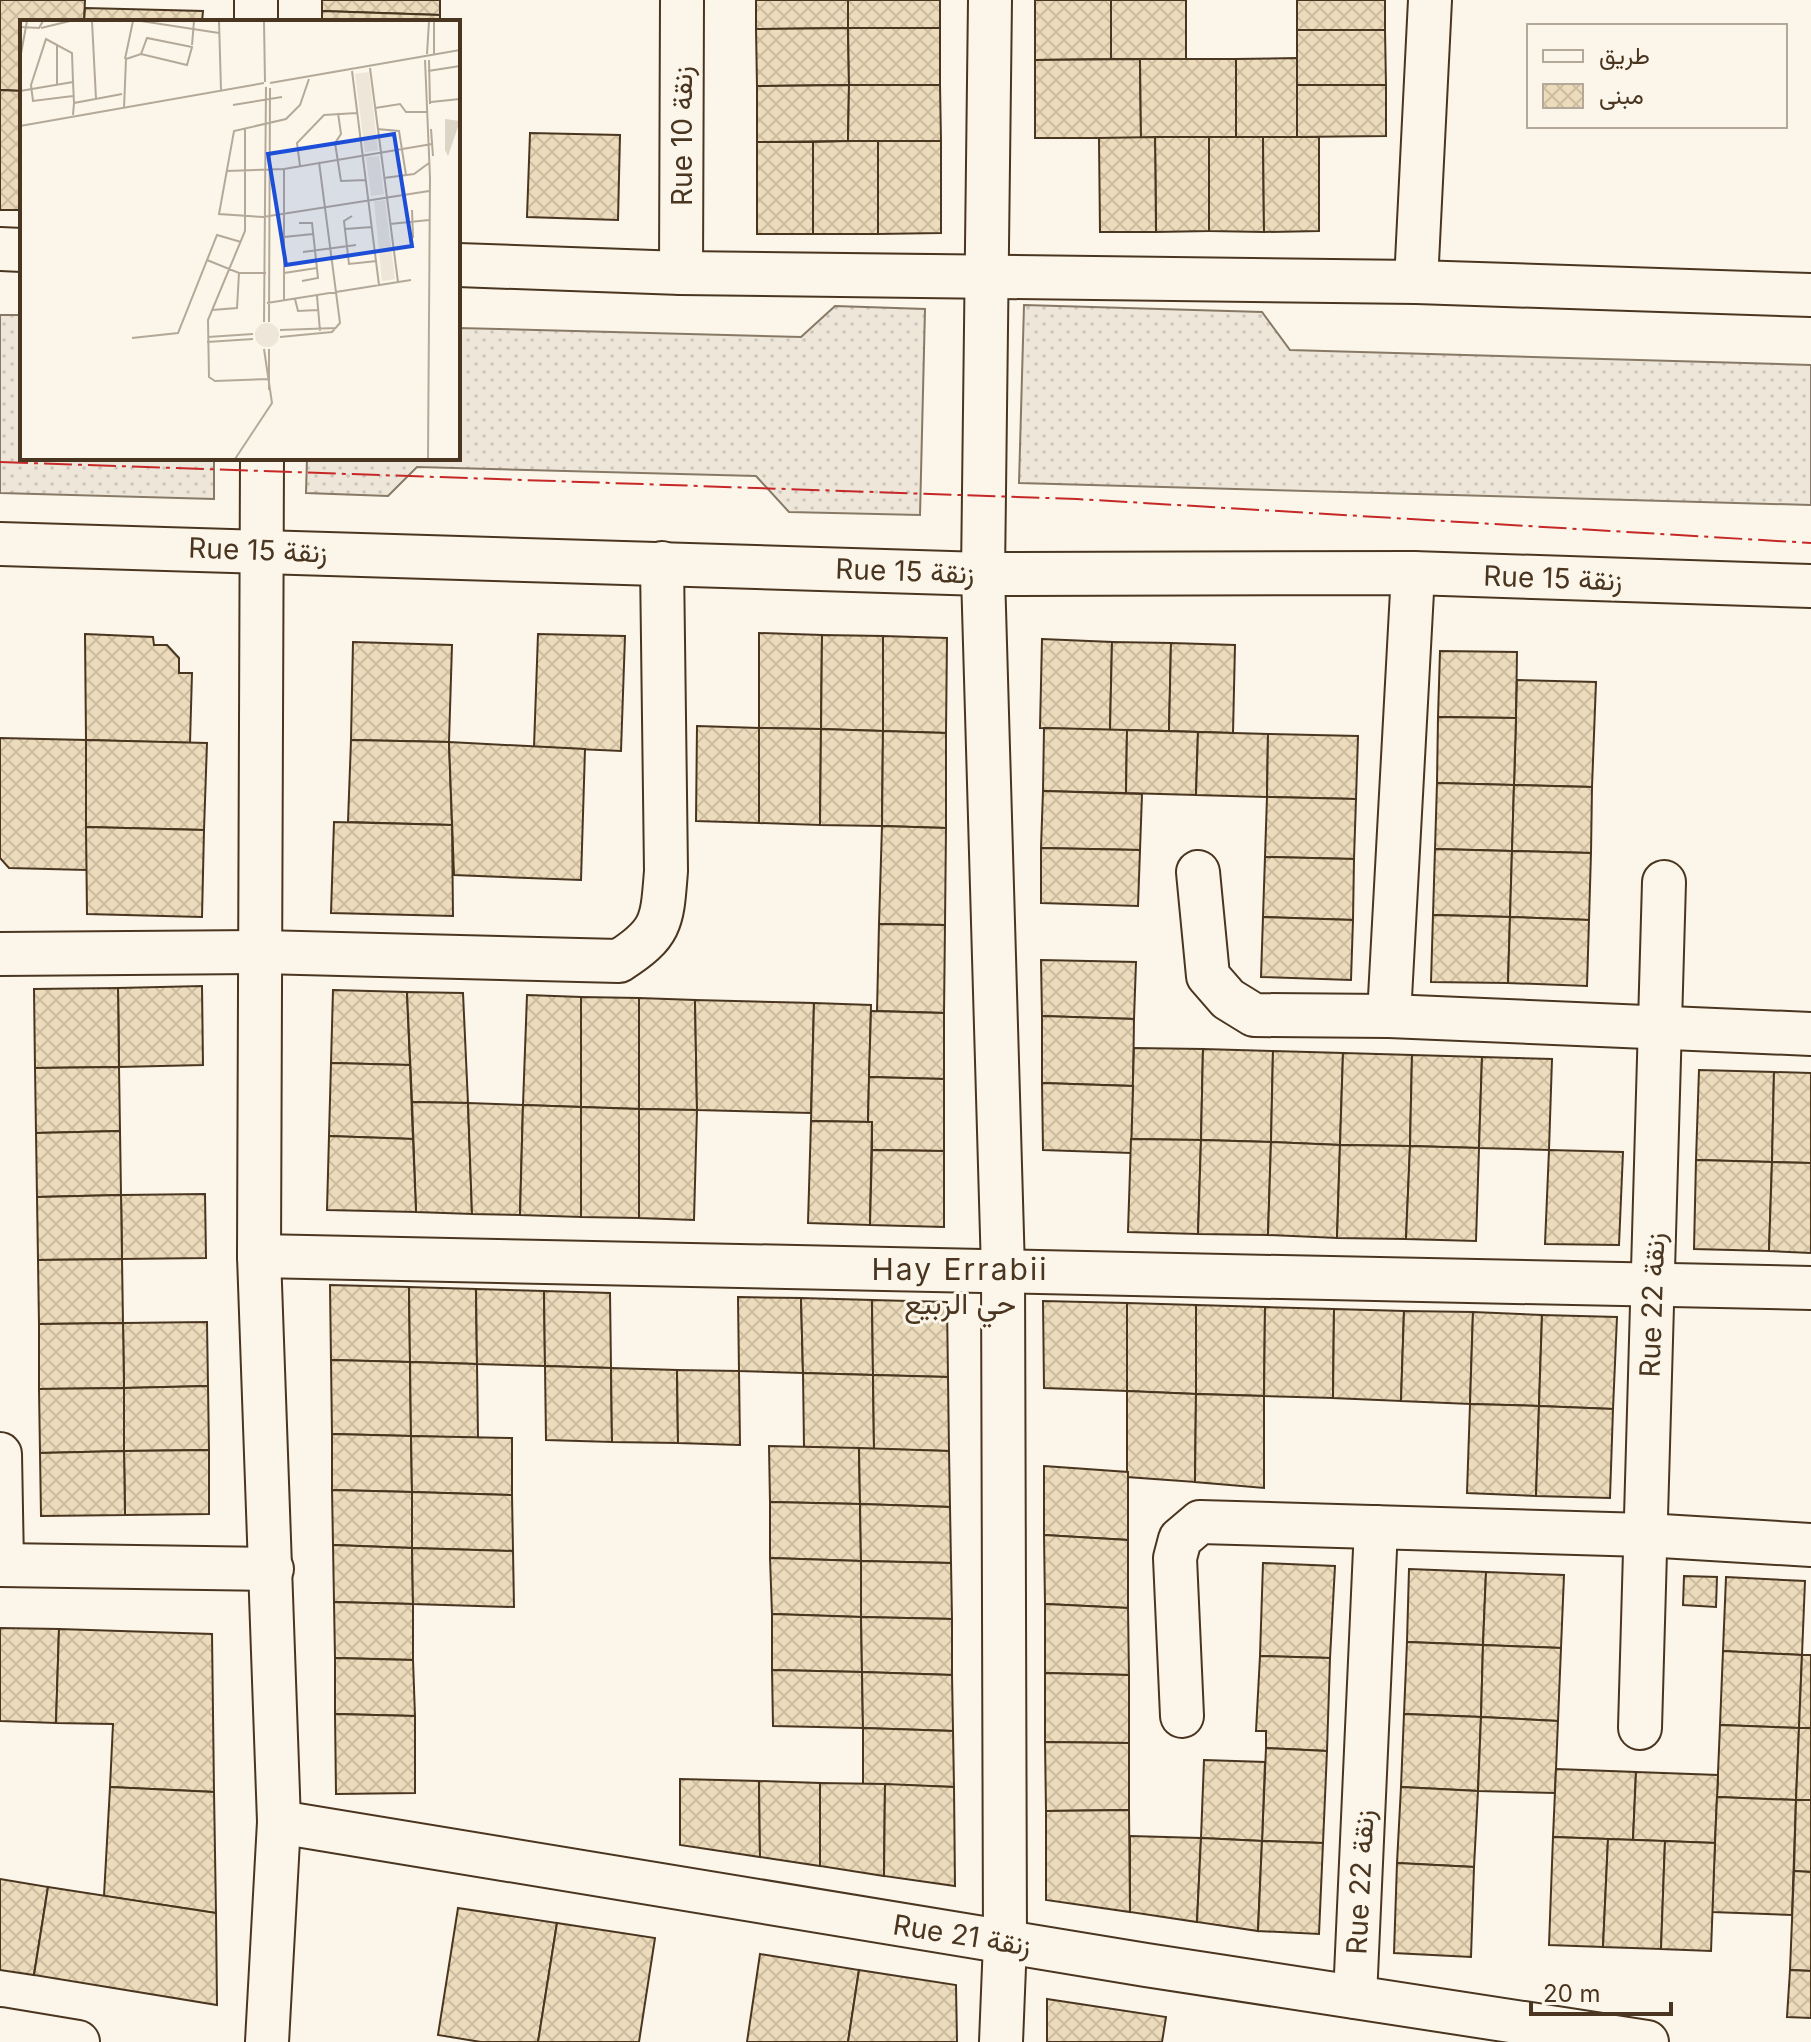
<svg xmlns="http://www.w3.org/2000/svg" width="1811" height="2042" viewBox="0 0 1811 2042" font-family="Inter,Vazirmatn,sans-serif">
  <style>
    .grass { fill: url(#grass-dots); stroke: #887966; stroke-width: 2 }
    .building { fill: url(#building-cross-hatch); stroke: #4a3520; stroke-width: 2 }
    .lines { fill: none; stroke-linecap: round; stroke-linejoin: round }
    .minor-casing { stroke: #4a3520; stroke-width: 46 }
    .minor { stroke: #fbf6e9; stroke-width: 42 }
    .power { stroke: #c62828; stroke-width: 2; stroke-dasharray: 28 6 4 6; stroke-linecap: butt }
    .labels { text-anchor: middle; stroke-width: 6; stroke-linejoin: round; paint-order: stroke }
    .street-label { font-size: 28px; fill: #4a3520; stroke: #fbf6e9 }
    .neighbourhood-label { font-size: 30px; letter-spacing: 2px; fill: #4a3520; stroke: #fbf6e9 }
    .inset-road { fill: none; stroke: #b4a999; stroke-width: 2 }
    .view { fill: #1d4ed8; fill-opacity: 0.15; stroke: #1d4ed8; stroke-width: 4 }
    .inset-edge { fill: none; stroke: #4a3520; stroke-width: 4 }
  </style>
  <defs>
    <pattern id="grass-dots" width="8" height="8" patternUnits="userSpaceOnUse" patternTransform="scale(2)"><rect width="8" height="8" fill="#ede6d9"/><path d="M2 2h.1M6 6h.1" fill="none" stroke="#cdc6ba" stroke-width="1.8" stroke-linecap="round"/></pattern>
    <pattern id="building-cross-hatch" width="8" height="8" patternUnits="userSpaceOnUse" patternTransform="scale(2)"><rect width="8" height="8" fill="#ecdcbc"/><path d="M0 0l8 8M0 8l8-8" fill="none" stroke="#ccbda1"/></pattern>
  </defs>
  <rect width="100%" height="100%" fill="#fbf6e9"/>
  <g class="grass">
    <polygon points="1024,305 1262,312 1290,350 1811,365 1811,505 1019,483"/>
    <polygon points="835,306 925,309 920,515 789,512 756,476 417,467 388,496 306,493 307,458 458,458 458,328 801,337"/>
    <polygon points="0,315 22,315 22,458 214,458 214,499 0,493"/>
  </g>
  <g class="building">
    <polygon points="0,0 85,0 84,22 22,22 22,91 0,90"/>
    <polygon points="322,0 440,0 440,15 322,11"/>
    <polygon points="756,0 848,0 848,28 756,29"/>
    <rect x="848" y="0" width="92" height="28"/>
    <polygon points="1035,0 1111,0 1111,59 1035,60"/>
    <rect x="1111" y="0" width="75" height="59"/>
    <rect x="1297" y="0" width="88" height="30"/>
    <polygon points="85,8 203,11 202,22 84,22"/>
    <polygon points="322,11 440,15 440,22 322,22"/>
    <polygon points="848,28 849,85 757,86 756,29"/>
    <polygon points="848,28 940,28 940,85 849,85"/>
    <polygon points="1297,30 1385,30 1386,85 1297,85"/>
    <polygon points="1297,58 1297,137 1236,137 1236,59"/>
    <polygon points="1140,59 1141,138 1035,138 1035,60"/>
    <polygon points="1140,59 1236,59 1236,137 1141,138"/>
    <polygon points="849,85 848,141 757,142 757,86"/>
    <polygon points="849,85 940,85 941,141 848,141"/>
    <polygon points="1297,85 1386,85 1386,136 1297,137"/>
    <polygon points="0,90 22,91 22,210 0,210"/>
    <polygon points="530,133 620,135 618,220 527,217"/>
    <polygon points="1155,137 1209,137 1209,231 1156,232"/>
    <polygon points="1155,137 1156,232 1100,232 1099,138"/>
    <polygon points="1209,137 1263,137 1264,232 1209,231"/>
    <polygon points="1263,137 1319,137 1319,231 1264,232"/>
    <polygon points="848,141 878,141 878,234 813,234 813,142"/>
    <polygon points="878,141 941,141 941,233 878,234"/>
    <rect x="757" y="142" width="56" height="92"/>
    <polygon points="759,633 822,635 821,729 759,728"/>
    <polygon points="85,634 153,637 154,645 167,645 179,658 179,673 192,673 190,743 86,740"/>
    <polygon points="538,634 625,636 621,751 534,747"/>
    <polygon points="822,635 883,636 883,731 821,729"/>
    <polygon points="883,636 947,638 946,733 883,731"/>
    <polygon points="1042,639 1112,642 1110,730 1040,728"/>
    <polygon points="353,642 452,645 449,742 351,740"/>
    <polygon points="1112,642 1171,643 1169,731 1110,730"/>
    <polygon points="1171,643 1235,645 1233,733 1169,731"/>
    <polygon points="1440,651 1517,652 1516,718 1438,717"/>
    <polygon points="1517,680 1596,682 1592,787 1514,785"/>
    <polygon points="1438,717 1516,718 1514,785 1437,783"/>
    <polygon points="697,726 759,728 759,823 696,821"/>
    <polygon points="759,728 821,729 820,825 759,823"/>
    <polygon points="1044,728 1127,730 1126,793 1043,791"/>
    <polygon points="821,729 883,731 882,826 820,825"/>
    <polygon points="1127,730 1198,732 1196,795 1126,793"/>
    <polygon points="883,731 946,733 946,828 882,826"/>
    <polygon points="1198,732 1268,734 1267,797 1196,795"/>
    <polygon points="1268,734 1358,736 1356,799 1267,797"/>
    <polygon points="0,738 86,740 87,870 9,868 0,858"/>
    <polygon points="86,740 207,743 204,830 86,827"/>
    <polygon points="351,740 449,742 452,825 348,822"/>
    <polygon points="449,742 585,749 581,880 454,875"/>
    <polygon points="1437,783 1514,785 1512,851 1435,849"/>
    <polygon points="1514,785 1592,787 1591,853 1512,851"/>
    <polygon points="1043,791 1142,794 1140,850 1041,848"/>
    <polygon points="1267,797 1356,799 1354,859 1265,857"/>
    <polygon points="334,822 452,825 453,916 331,913"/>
    <polygon points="882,826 946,828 945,925 879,924"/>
    <polygon points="86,827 204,830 202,917 87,914"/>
    <polygon points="1041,848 1140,850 1138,906 1041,903"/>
    <polygon points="1435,849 1512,851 1510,917 1433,915"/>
    <polygon points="1512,851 1591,853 1589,920 1510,917"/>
    <polygon points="1265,857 1354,859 1353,920 1263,917"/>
    <polygon points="1433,915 1510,917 1508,983 1431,982"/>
    <polygon points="1263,917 1353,920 1351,980 1261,977"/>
    <polygon points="1510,917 1589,920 1587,986 1508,983"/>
    <polygon points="879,924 945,925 944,1013 877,1011"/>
    <polygon points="1041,960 1136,962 1134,1019 1042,1016"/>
    <polygon points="202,986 203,1065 119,1067 118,988"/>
    <polygon points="118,988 119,1067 35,1068 34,989"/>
    <polygon points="333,990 407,992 410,1065 331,1063"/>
    <polygon points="407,992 463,993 468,1103 412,1102"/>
    <polygon points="527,995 581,997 581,1107 523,1105"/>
    <polygon points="581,997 639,998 639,1109 581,1107"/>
    <polygon points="639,998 695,1000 697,1110 639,1109"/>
    <polygon points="695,1000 814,1003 811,1113 697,1110"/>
    <polygon points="814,1003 871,1005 868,1122 811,1121"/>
    <polygon points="871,1011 944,1013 944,1079 869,1077"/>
    <polygon points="1042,1016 1134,1019 1133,1086 1042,1083"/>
    <polygon points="1134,1048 1203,1049 1201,1140 1131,1139"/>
    <polygon points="1203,1049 1273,1051 1271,1142 1201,1140"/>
    <polygon points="1273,1051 1343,1053 1340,1145 1271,1142"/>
    <polygon points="1343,1053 1412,1055 1410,1146 1340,1145"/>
    <polygon points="1412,1055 1482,1057 1479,1148 1410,1146"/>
    <polygon points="1482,1057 1552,1059 1549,1150 1479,1148"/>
    <polygon points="331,1063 410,1065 413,1139 329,1136"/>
    <polygon points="119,1067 120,1131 36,1133 35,1068"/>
    <polygon points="1699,1070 1774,1072 1772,1162 1696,1160"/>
    <polygon points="1774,1072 1811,1073 1811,1163 1772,1162"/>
    <polygon points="869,1077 944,1079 944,1151 872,1150 872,1122 868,1122"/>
    <polygon points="1042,1083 1133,1086 1131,1153 1043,1150"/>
    <polygon points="412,1102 468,1103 472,1214 416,1212"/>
    <polygon points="468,1103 523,1105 520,1215 472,1214"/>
    <polygon points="523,1105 581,1107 581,1217 520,1215"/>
    <polygon points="581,1107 639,1109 639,1218 581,1217"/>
    <polygon points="639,1109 697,1110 694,1220 639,1218"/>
    <polygon points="811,1121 872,1122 870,1225 808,1223"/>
    <polygon points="120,1131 121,1195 37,1197 36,1133"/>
    <polygon points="329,1136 413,1139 416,1212 327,1210"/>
    <polygon points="1131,1139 1201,1140 1198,1234 1128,1232"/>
    <polygon points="1201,1140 1271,1142 1268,1235 1198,1234"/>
    <polygon points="1271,1142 1340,1145 1337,1238 1268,1235"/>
    <polygon points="1340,1145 1410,1146 1406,1239 1337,1238"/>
    <polygon points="1410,1146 1479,1148 1476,1241 1406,1239"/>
    <polygon points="872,1150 944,1151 944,1227 870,1225"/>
    <polygon points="1549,1150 1623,1152 1619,1245 1545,1244"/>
    <polygon points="1696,1160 1772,1162 1769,1251 1694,1249"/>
    <polygon points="1772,1162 1811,1163 1811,1253 1769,1251"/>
    <polygon points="205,1194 206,1258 122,1259 121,1195"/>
    <polygon points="121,1195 122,1259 38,1260 37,1197"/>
    <polygon points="122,1259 123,1323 39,1324 38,1260"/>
    <polygon points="330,1285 409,1287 410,1362 331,1360"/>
    <polygon points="409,1287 476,1289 477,1364 410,1362"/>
    <polygon points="476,1289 544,1291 545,1366 477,1364"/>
    <polygon points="544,1291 610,1293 611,1368 545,1366"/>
    <polygon points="738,1297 801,1298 803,1373 739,1371"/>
    <polygon points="801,1298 872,1300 873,1375 803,1373"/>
    <polygon points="872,1300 947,1302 948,1377 873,1375"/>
    <polygon points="1043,1301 1127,1303 1127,1391 1044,1388"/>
    <polygon points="1127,1303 1196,1305 1196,1394 1127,1391"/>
    <polygon points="1196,1305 1265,1307 1264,1396 1196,1394"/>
    <polygon points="1265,1307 1334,1309 1333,1398 1264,1396"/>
    <polygon points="1334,1309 1404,1311 1401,1401 1333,1398"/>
    <polygon points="1404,1311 1473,1312 1470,1404 1401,1401"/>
    <polygon points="1473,1312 1542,1315 1539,1406 1470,1404"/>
    <polygon points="1542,1315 1617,1317 1613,1409 1539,1406"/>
    <polygon points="207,1322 208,1386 124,1388 123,1323"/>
    <polygon points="123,1323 124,1388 39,1389 39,1324"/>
    <polygon points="331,1360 410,1362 411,1436 332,1434"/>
    <polygon points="410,1362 477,1364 478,1438 411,1436"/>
    <polygon points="545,1366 611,1368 612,1442 546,1440"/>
    <polygon points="611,1368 677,1370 678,1443 612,1442"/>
    <polygon points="677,1370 739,1371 740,1445 678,1443"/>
    <polygon points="803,1373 873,1375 874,1449 804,1447"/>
    <polygon points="873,1375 948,1377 949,1451 874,1449"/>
    <polygon points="208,1386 209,1450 124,1451 124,1388"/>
    <polygon points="124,1388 124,1451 40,1453 39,1389"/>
    <polygon points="1127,1391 1196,1394 1195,1482 1127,1477"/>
    <polygon points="1196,1394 1264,1396 1264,1488 1195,1482"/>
    <polygon points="1470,1404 1539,1406 1536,1496 1467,1493"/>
    <polygon points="1539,1406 1613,1409 1610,1498 1536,1496"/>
    <polygon points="332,1434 411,1436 412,1492 332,1490"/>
    <polygon points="411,1436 512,1438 512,1495 412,1492"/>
    <polygon points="769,1446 859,1448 860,1504 770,1502"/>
    <polygon points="859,1448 949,1451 950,1507 860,1504"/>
    <polygon points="209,1450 209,1514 125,1515 124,1451"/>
    <polygon points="124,1451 125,1515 41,1516 40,1453"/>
    <polygon points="1044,1466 1128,1472 1128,1540 1044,1535"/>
    <polygon points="332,1490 412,1492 412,1548 333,1545"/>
    <polygon points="412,1492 512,1495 513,1551 412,1548"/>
    <polygon points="770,1502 860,1504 861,1561 770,1558"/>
    <polygon points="860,1504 950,1507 951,1563 861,1561"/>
    <polygon points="1044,1535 1128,1540 1128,1608 1045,1604"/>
    <polygon points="333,1545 412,1548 413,1604 334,1602"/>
    <polygon points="412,1548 513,1551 514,1607 413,1604"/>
    <polygon points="770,1558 861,1561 861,1617 772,1614"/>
    <polygon points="861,1561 951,1563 952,1619 861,1617"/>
    <polygon points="1263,1563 1335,1566 1330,1658 1260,1656"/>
    <polygon points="1409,1569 1486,1572 1483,1645 1407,1642"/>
    <polygon points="1486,1572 1564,1575 1561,1648 1483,1645"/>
    <polygon points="1684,1576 1717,1577 1716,1607 1683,1605"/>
    <polygon points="1726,1577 1805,1581 1802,1655 1723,1651"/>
    <polygon points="334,1602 413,1604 413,1660 335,1658"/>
    <polygon points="1045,1604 1128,1608 1129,1675 1045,1673"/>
    <polygon points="772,1614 861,1617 862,1672 772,1670"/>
    <polygon points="861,1617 952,1619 952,1675 862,1672"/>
    <polygon points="0,1628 59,1629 56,1723 0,1721"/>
    <polygon points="59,1629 212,1634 214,1792 110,1787 113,1724 56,1723"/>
    <polygon points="1407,1642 1483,1645 1481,1717 1404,1714"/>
    <polygon points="1483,1645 1561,1648 1558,1721 1481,1717"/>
    <polygon points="1723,1651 1802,1655 1799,1728 1720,1725"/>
    <polygon points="1802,1655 1811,1655 1811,1728 1799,1728"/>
    <polygon points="1260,1656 1330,1658 1327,1751 1266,1748 1266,1731 1256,1731"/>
    <polygon points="335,1658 413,1660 415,1716 335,1714"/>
    <polygon points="772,1670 862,1672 863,1728 773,1726"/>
    <polygon points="862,1672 952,1675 953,1731 863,1728"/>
    <polygon points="1045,1673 1129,1675 1129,1743 1045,1742"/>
    <polygon points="335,1714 415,1716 415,1793 336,1794"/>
    <polygon points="1404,1714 1481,1717 1478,1791 1401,1787"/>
    <polygon points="1481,1717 1558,1721 1555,1793 1478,1791"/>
    <polygon points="1720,1725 1799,1728 1796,1800 1717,1797"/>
    <polygon points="863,1728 953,1731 954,1787 863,1784"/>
    <polygon points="1799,1728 1811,1728 1811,1800 1796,1800"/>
    <polygon points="1045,1742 1129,1743 1129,1810 1046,1811"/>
    <polygon points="1266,1748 1327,1751 1323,1843 1262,1841"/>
    <polygon points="1204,1760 1265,1762 1262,1841 1201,1838"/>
    <polygon points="1556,1769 1636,1772 1633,1840 1553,1837"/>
    <polygon points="1636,1772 1718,1775 1715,1843 1633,1840"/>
    <polygon points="680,1779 759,1781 760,1857 680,1845"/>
    <polygon points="759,1781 820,1783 820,1866 760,1857"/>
    <polygon points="820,1783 885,1784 884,1876 820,1866"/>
    <polygon points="885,1784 954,1787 955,1886 884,1876"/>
    <polygon points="110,1787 214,1792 216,1913 104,1896"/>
    <polygon points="1401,1787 1478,1791 1474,1867 1397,1863"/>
    <polygon points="1717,1797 1796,1800 1792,1915 1712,1912"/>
    <polygon points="1796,1800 1811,1800 1811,1872 1794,1871"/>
    <polygon points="1129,1810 1130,1912 1046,1900 1046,1811"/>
    <polygon points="1130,1836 1201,1838 1197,1922 1130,1912"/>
    <polygon points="1553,1837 1608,1839 1603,1947 1549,1945"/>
    <polygon points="1201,1838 1262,1841 1258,1931 1197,1922"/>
    <polygon points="1608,1839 1665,1841 1661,1949 1603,1947"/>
    <polygon points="1262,1841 1323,1843 1319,1934 1258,1931"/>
    <polygon points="1665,1841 1715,1843 1711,1951 1661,1949"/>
    <polygon points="1397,1863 1474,1867 1471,1957 1394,1953"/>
    <polygon points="1794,1871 1811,1872 1811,1971 1790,1970"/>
    <polygon points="0,1879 48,1887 34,1975 0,1970"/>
    <polygon points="48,1887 216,1913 217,2005 34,1975"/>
    <polygon points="458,1908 557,1923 538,2042 481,2042 438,2035"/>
    <polygon points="557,1923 655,1938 639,2042 538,2042"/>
    <polygon points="760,1954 859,1970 848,2042 747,2042"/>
    <polygon points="859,1970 956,1985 957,2042 848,2042"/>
    <polygon points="1790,1970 1811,1971 1811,2018 1787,2017"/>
    <polygon points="1047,1999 1166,2017 1162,2042 1047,2042"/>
  </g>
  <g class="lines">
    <g class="minor-casing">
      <g id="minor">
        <polyline points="256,0 256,22"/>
        <polyline points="990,0 983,574 1003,1270 1005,1942 1001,2042"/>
        <polyline points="0,249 22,250"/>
        <polyline points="458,265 681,273 1416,282 1811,295"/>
        <polyline points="681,273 682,0"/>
        <polyline points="1416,282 1430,0"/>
        <polyline points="262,458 259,1256 279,1822 267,2042"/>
        <polyline points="0,544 983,574 1413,573 1811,586"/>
        <polyline points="1198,872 1208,976 1228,999 1254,1015 1389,1016 1811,1034"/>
        <path d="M0 954 261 952 619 961C663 933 662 921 666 871L662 563"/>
        <polyline points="1389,1016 1413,573"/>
        <polyline points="259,1256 1811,1288"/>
        <polyline points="0,1454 2,1565"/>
        <polyline points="0,1565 272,1569"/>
        <polyline points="1182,1716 1175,1558 1180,1539 1200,1522 1645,1535 1811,1545"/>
        <polyline points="1640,1728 1664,882"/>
        <polyline points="279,1822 1146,1965 1647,2042"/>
        <polyline points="1355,1997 1376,1527"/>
        <polyline points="0,2029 78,2042"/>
      </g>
    </g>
    <use href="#minor" class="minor"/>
    <polyline class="power" points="0,462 1077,499 1811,543"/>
  </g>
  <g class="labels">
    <g class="street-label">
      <text transform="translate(682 136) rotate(-90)" y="10">Rue 10 زنقة</text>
      <text transform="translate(258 550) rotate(2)" y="10">Rue 15 زنقة</text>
      <text transform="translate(905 571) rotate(2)" y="10">Rue 15 زنقة</text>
      <text transform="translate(1553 578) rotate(2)" y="10">Rue 15 زنقة</text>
      <text transform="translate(1652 1305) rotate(-88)" y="10">Rue 22 زنقة</text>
      <text transform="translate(1360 1882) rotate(-87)" y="10">Rue 22 زنقة</text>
      <text transform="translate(962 1935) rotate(9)" y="10">Rue 21 زنقة</text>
    </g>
    <g class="neighbourhood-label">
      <text x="960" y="1280">Hay Errabii<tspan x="960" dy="34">حي الربيع</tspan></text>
    </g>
  </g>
  <g transform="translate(20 20)">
    <rect width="440" height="440" fill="#fbf6e9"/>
    <path d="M349 52 358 130 345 132 335 54ZM359 136 364 174 351 176 346 137ZM365 180 375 259 362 261 354 181ZM235 315a12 12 0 1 1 24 0a12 12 0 1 1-24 0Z" fill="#ede6d9"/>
    <path d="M425 99 440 101 428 136 425 130Z" fill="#dcd4c6"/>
    <path class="inset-road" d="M72 1 76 79M121 1 199 13M199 1 201 70M244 1 245 62M414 1V35M0 7 19 8 23 1M21 8 50 1M172 25 174 1M37 26V64M407 34 409 1M0 39 7 1M105 39 113 1M405 40 410 158 408 439M409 40 410 84M350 48 378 262M332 51 359 265M408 51 440 46M289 59 280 85 266 99 214 111 199 194 243 197 409 171M250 63 440 30M0 71 53 62M411 82 440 79M54 83 102 74M213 85 262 77M104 88 106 39 121 34 167 45 172 27 127 18 121 34M355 88 380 84 386 92H407M53 95 54 83 53 62 52 33 26 19 11 65 13 81 53 76M0 106 244 63M225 108V211L188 300 189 357 195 361 249 359M357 109 379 111 386 155M411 109 413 136M315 123 321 161 346 160M277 129 315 123 321 114 318 93M280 146 277 123 304 95 337 93M264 149V281M206 151 264 149 412 124M364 158 394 154 409 143M392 190 393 218M332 196 324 201 329 244 357 241M279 203H292L298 258 282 261M370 204 409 200M325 209 352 207M264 217 293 214M283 232 336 225M187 240 219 253H246M264 253 297 248M297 276 300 311M275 279 278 291 298 290M247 283 391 260M192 290 217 288 219 253M244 302 246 67M249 302 250 68M260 310 316 308M188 317 233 314M260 317 312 312 320 303 299 142M112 318 158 313 197 215 221 222M187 322 233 319M249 329V370M215 439 252 383 244 329"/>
    <path class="view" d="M374 114 392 226 266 245 248 134Z"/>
    <rect width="440" height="440" class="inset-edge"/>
  </g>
  <rect x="1527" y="24" width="260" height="104" fill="#fbf6e9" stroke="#b4a999" stroke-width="2"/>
  <rect x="1543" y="50" width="40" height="12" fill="#fbf6e9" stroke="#b4a999" stroke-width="2"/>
  <text x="1599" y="64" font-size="24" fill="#4a3520">طريق</text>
  <rect x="1543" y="84" width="40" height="24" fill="url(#building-cross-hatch)" stroke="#b4a999" stroke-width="2"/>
  <text x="1599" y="104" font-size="24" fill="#4a3520">مبنى</text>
  <path d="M1531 2002v12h140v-12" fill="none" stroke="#4a3520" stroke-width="4"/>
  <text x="1543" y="2002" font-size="24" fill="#4a3520" stroke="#fbf6e9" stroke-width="6" paint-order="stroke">20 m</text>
</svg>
